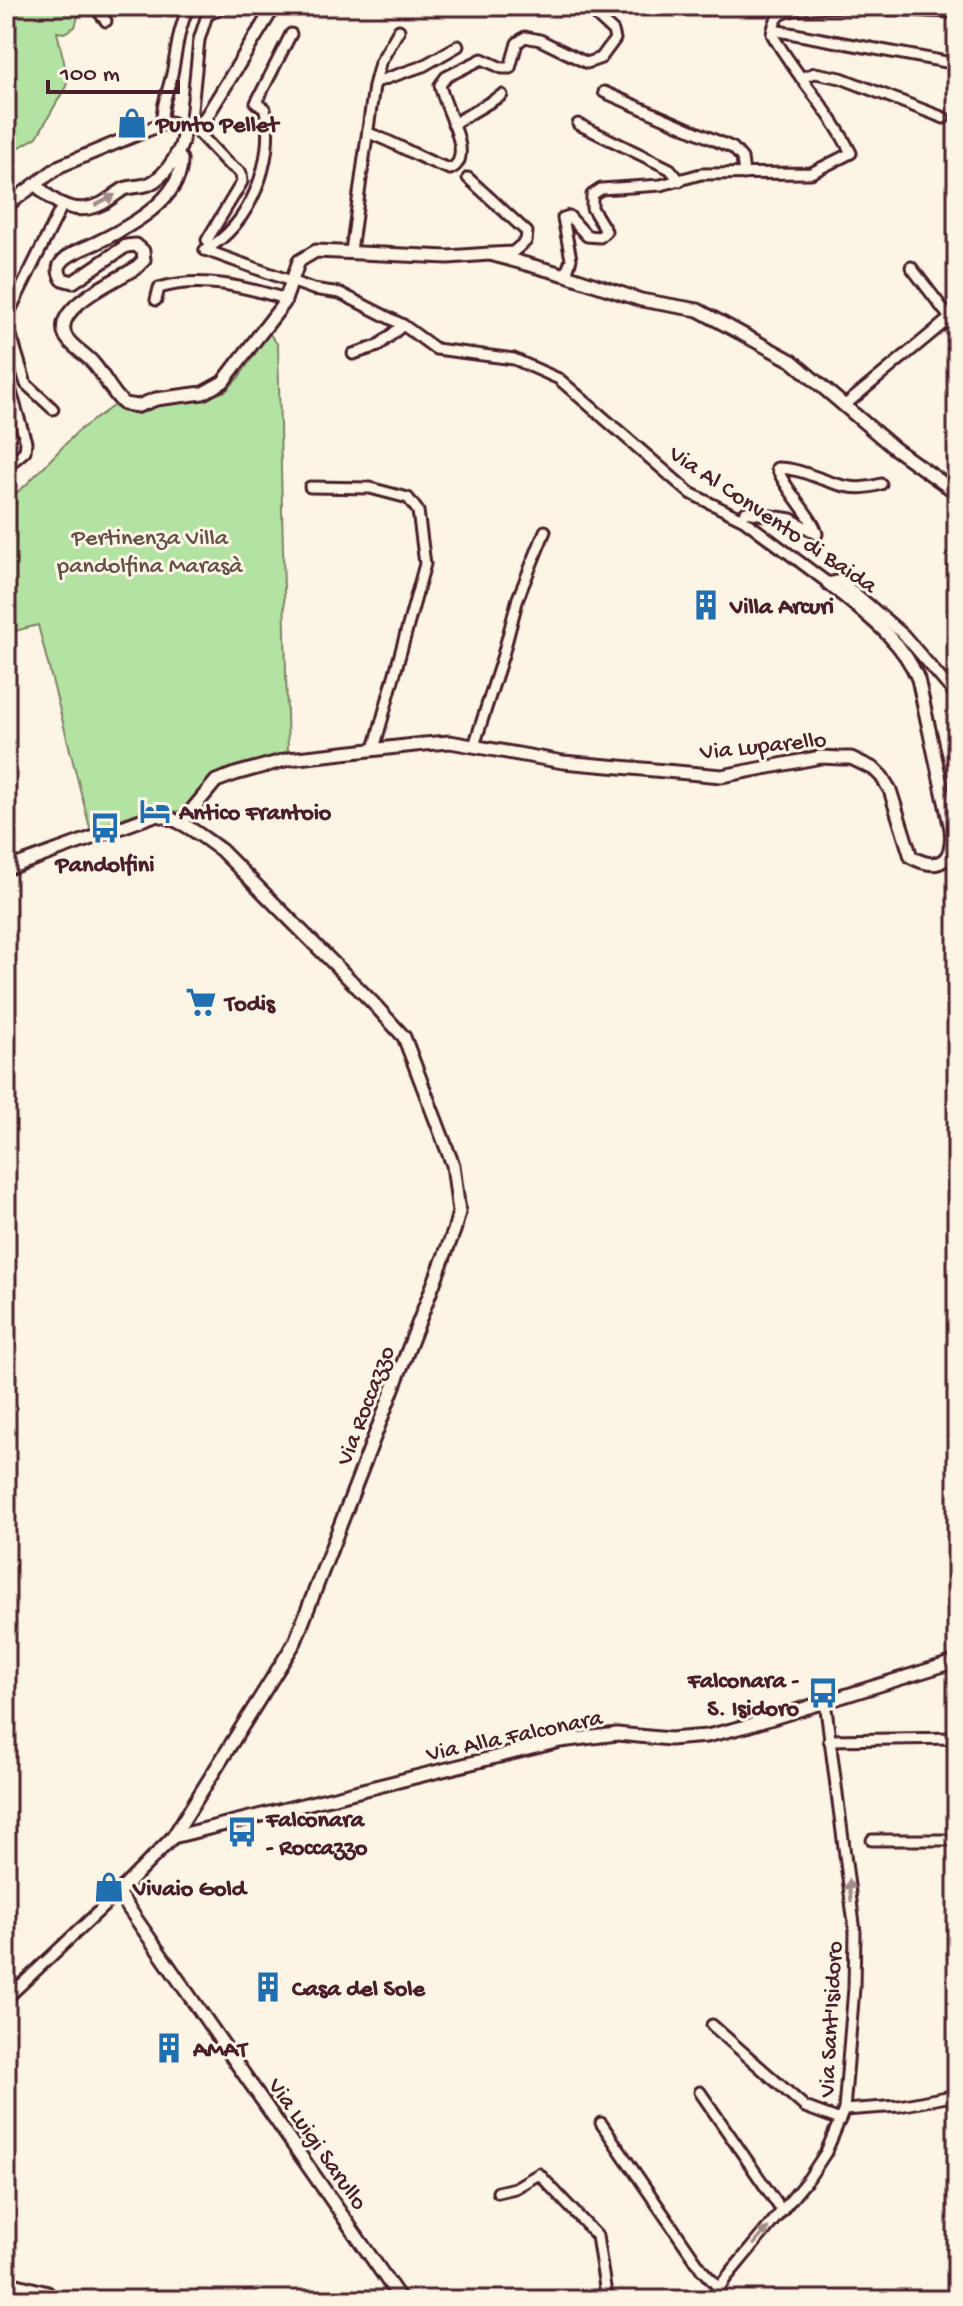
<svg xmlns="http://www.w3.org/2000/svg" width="963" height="2306" viewBox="0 0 963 2306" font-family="'Gochi Hand',sans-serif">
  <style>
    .green { fill: #b3e3a2; stroke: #7e8166; stroke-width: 2 }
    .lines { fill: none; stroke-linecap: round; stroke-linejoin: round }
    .minor-casing { stroke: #4a1f2b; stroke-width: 15 }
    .tertiary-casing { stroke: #4a1f2b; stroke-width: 17 }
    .minor { stroke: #fcf5e5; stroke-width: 9 }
    .tertiary { stroke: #fcf5e5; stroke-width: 11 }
    .oneway { fill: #a38a88 }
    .labels { text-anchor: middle; stroke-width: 6; stroke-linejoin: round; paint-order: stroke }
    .poi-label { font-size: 24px; font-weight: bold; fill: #4a1f2b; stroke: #fcf5e5; text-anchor: start }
    .street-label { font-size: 24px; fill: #4a1f2b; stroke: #fcf5e5 }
    .park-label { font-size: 24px; fill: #645049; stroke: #fcf5e5 }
  </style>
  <rect width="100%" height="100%" fill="#fcf5e5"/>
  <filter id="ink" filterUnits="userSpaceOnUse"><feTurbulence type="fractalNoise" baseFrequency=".0125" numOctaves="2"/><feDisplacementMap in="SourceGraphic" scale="16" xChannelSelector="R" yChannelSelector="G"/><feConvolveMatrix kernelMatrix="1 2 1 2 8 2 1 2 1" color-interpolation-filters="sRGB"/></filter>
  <g filter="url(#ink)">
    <g class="green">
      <polygon points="6,6 74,6 79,13 75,27 64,33 57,32 68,79 66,86 37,137 6,155"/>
      <path d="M269 333 278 345 288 754 235 769 186 811C174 814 165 807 154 809 133 812 110 824 91 832L38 625 7 633 6 630V501L26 485 78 431 113 406 139 414 162 404 208 397 226 391 239 377Z"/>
    </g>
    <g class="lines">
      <g class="minor-casing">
        <g id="minor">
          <polyline points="94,6 106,21"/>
          <polyline points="773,30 957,64"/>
          <polyline points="801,78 815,73 841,78 944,118"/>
          <polyline points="376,82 423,66 458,46"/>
          <polyline points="604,92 733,148 742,158 744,174"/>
          <path d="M162 124C161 106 168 92 172 74 177 50 178 29 189 6"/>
          <polyline points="453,124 502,95"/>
          <polyline points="578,124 670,169 680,181"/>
          <path d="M368 133C398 143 421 160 450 169 477 158 443 106 440 85L446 77 482 59 502 68H510L517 43 525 37 540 40 587 63 601 58 615 39 613 31 586 6"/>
          <polyline points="468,178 527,232 526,241 513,252 493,253"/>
          <polyline points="207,240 242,182 241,173 226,162 192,126 191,119 199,40 207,15 226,6"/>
          <polyline points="205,250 313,289 340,293 403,325 436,349 514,359 559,379 690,493 744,520 828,583 840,580 904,635 957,697"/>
          <path d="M205 250C251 225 276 159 265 109L256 103 291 34"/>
          <polyline points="351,251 374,86 380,63 399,30"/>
          <path d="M566 275 571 259 563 218 569 216 587 236 600 237 606 231 592 208V195L601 189 661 185 701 174 811 173 851 153C830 110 795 75 772 34 774 25 775 17 784 13 817 0 917 12 957 12"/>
          <path d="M156 300 159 288C201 275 245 287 286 299"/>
          <polyline points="353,354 378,346 403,325"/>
          <polyline points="6,365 14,345"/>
          <polyline points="6,375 26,442 25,451 6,467"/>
          <polyline points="844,406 950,318 911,267"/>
          <polyline points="53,409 26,384 6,319 62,206"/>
          <polyline points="310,487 370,488 408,498 418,511 425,564 374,749"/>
          <path d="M741 518 746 512 791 519 817 534C814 518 785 490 777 468 814 468 841 498 881 484"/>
          <polyline points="474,746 503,655 518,598 545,531"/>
          <polyline points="829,1740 957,1738"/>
          <polyline points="872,1840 957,1840"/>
          <polyline points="6,1999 118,1893"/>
          <polyline points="712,2025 805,2107 840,2120"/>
          <polyline points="700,2092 782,2211"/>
          <polyline points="844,2110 899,2106 957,2095"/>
          <polyline points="601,2123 702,2270 719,2288"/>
          <polyline points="498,2192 515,2188 539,2174 597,2236 607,2300"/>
          <polyline points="6,2281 48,2292"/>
          <polyline points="719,2300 719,2288 726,2278 809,2178 826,2152 844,2110 854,1988 855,1932 825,1701"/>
        </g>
      </g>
      <g class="tertiary-casing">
        <g id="tertiary">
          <polyline points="182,129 199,124 205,119 270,13 280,6"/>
          <path d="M176 155 181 159C183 199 127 228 96 243 85 248 69 253 62 262 57 268 59 273 62 279L73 282 126 246 136 245 143 251 144 260 136 268C117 280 50 308 66 337 73 348 86 354 94 364 105 377 111 392 124 404L138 406 156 399 203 393 223 382 284 303 299 261 316 251 448 257 490 254 566 275 641 300 698 310 792 361 894 448 957 493"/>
          <path d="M37 185C54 205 78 216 103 203 110 199 117 193 124 189 132 186 141 187 149 184 165 177 187 146 182 129"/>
          <polyline points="6,206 60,166 162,124 171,123 182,129"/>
          <path d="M181 823 216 781 235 774 289 759 424 744 450 742 563 762 722 776 821 757 841 758H851L874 769 882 777 890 790 911 857C941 873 954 859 951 829L918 679C901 637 862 612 828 583"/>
          <path d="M6 869 155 815C179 817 201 836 221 850L373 1003 404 1037 453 1165 459 1212 454 1231 295 1642 173 1837 118 1893 401 2300"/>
          <polyline points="173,1837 560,1741 617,1734 670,1739 707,1736 747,1726 957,1661"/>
        </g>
      </g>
      <use href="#minor" class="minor"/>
      <use href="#tertiary" class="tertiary"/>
    </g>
    <defs><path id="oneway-solid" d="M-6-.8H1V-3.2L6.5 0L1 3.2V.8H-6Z" transform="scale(2)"/></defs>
    <g class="oneway">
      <use href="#oneway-solid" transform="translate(105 200) rotate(-28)"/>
      <use href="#oneway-solid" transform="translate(850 1891) rotate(-96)"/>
      <use href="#oneway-solid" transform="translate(761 2236) rotate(-50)"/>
    </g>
  </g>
  <defs>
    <g id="shop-bare" transform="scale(2.4)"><path d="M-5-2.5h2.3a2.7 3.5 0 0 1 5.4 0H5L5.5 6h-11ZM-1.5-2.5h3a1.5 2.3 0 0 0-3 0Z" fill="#1f6fb2" stroke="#fcf5e5" stroke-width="2.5" paint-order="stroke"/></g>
    <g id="building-bare" transform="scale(2.4)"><path d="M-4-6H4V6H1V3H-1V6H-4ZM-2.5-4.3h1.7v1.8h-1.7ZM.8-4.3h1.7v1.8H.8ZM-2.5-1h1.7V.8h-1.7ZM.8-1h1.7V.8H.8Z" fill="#1f6fb2" stroke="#fcf5e5" stroke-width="2.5" paint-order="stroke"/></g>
    <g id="hotel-bare" transform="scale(2.4)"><path d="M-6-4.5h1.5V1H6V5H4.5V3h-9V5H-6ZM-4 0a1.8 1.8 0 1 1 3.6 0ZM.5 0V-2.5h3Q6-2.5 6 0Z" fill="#1f6fb2" stroke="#fcf5e5" stroke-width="2.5" paint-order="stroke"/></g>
    <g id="bus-bare" transform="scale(2.4)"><path d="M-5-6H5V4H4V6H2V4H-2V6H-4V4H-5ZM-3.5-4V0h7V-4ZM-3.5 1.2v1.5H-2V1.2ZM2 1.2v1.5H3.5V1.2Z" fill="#1f6fb2" stroke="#fcf5e5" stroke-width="2.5" paint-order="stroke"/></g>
    <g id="supermarket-bare" transform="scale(2.4)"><path d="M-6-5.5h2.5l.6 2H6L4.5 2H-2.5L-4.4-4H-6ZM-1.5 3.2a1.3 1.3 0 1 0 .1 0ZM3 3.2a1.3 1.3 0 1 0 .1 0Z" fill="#1f6fb2" stroke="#fcf5e5" stroke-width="2.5" paint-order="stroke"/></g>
  </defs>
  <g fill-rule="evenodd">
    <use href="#shop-bare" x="132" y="123"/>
    <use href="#building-bare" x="706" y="605"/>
    <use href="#hotel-bare" x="155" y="811"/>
    <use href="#bus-bare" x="105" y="828"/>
    <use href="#supermarket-bare" x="201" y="1002"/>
    <use href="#bus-bare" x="823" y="1693"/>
    <use href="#bus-bare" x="242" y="1832"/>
    <use href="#shop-bare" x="109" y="1887"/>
    <use href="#building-bare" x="268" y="1987"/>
    <use href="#building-bare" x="169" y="2048"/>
  </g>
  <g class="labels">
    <g class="poi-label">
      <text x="156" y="131">Punto Pellet</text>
      <text x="730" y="613">Villa Arcuri</text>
      <text x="179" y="819">Antico Frantoio</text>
      <text x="105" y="871" text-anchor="middle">Pandolfini</text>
      <text x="225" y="1010">Todis</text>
      <text x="799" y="1687" text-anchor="end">Falconara -<tspan x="799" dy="28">S. Isidoro</tspan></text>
      <text x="266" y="1826">Falconara<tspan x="266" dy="28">- Roccazzo</tspan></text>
      <text x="133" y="1895">Vivaio Gold</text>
      <text x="292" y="1995">Casa del Sole</text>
      <text x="193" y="2056">AMAT</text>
    </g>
    <g class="street-label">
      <text transform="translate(774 518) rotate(34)" y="8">Via Al Convento di Baida</text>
      <text transform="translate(763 744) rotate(-6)" y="8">Via Luparello</text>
      <text transform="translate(364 1405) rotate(-69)" y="8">Via Roccazzo</text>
      <text transform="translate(514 1734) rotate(-12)" y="8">Via Alla Falconara</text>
      <text transform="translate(829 2019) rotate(-87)" y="8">Via Sant'Isidoro</text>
      <text transform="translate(319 2143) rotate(55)" y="8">Via Luigi Sarullo</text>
    </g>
    <g class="park-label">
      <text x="150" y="544">Pertinenza Villa<tspan x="150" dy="28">pandolfina Marasà</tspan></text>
    </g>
  </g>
  <rect width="963" height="2306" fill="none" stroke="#fcf5e5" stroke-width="32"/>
  <rect x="16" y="16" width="931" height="2274" fill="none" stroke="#4a1f2b" stroke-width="3" filter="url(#ink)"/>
  <path d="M48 80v12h130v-12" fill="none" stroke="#4a1f2b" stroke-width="4"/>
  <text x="60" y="80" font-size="24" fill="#4a1f2b" stroke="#fcf5e5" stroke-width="6" paint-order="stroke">100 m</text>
</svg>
